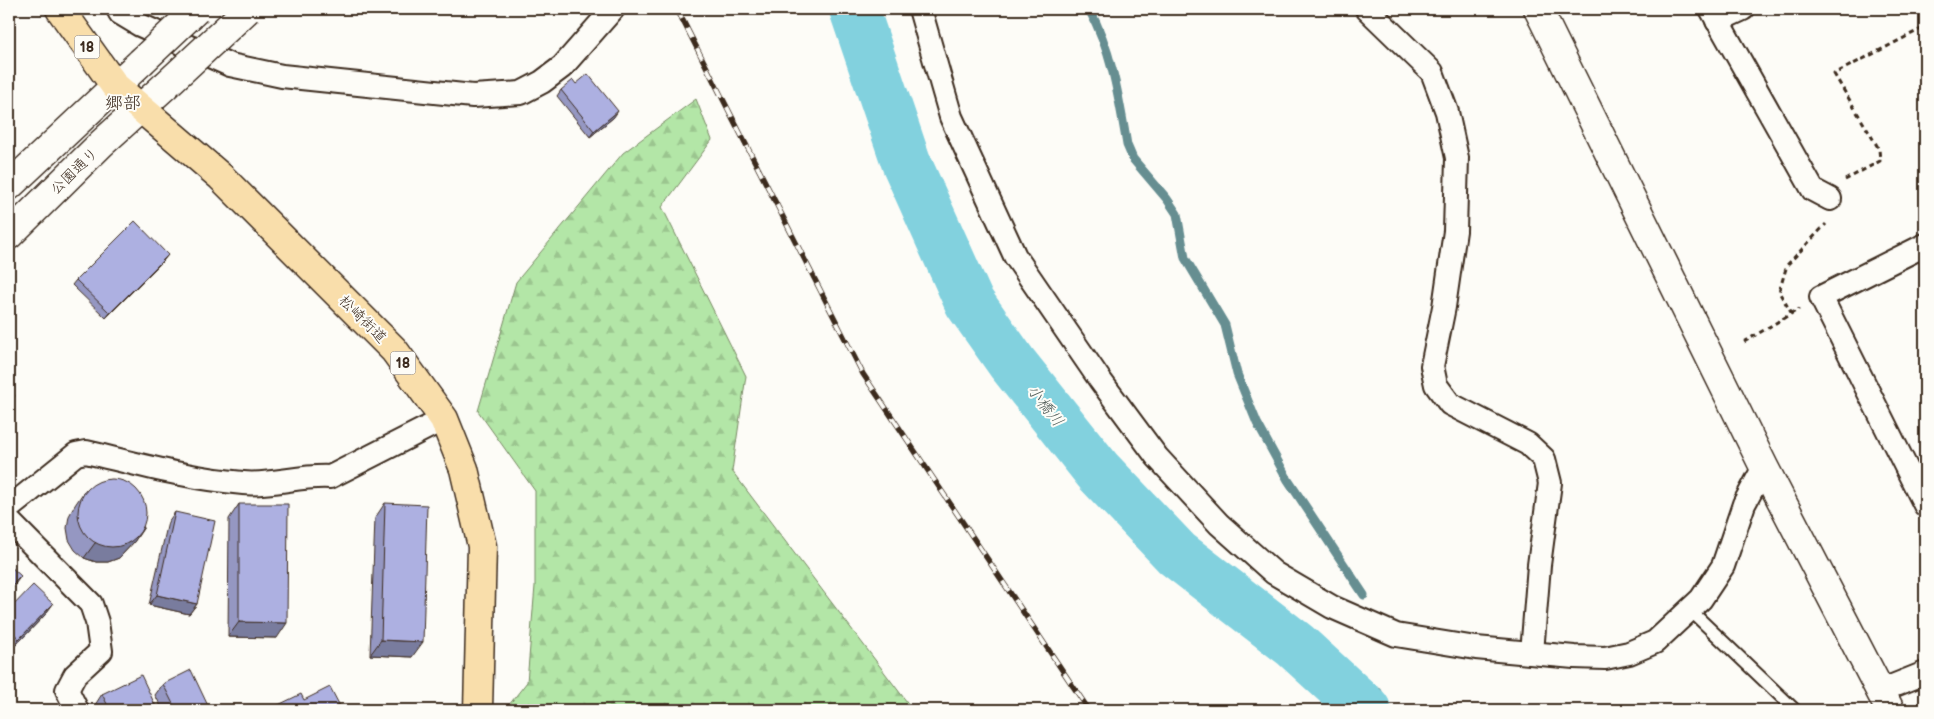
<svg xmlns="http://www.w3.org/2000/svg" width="1934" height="719" viewBox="0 0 1934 719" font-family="'Balsamiq Sans','Klee One',sans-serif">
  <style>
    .forest { fill: url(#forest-firs); stroke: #778862 }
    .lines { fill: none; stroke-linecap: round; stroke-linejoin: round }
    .stream { stroke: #668e91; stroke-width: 9 }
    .river { stroke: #82d1de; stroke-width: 50 }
    .lane-casing { stroke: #3b2a1e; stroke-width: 15 }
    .street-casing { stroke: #3b2a1e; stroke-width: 26 }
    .secondary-casing { stroke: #3b2a1e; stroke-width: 31 }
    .primary-casing { stroke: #3b2a1e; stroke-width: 31 }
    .path { stroke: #3b2a1e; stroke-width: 3; stroke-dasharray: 5 4; stroke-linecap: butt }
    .lane { stroke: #fdfcf7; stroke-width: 11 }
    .street { stroke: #fdfcf7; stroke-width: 22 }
    .secondary { stroke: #fdfcf7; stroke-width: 28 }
    .primary { stroke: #f9deab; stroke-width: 28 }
    .rail-casing { stroke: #3b2a1e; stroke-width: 5.5 }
    .rail { stroke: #fdfcf7; stroke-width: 4; stroke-dasharray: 11; stroke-linecap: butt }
    .secondary-bridge-casing { stroke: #3b2a1e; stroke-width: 31; stroke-linecap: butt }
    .secondary-bridge { stroke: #fdfcf7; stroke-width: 28 }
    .wall { fill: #9597c2; stroke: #3b2a1e }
    .shaded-wall { fill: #797b9e; stroke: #3b2a1e }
    .building { fill: #adb0e1; stroke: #3b2a1e }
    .labels { text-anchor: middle; stroke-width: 4; stroke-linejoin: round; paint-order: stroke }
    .shield { fill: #fdfcf7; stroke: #75695f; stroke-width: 1 }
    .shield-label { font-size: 14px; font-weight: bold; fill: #3b2a1e }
    .street-label { font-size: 15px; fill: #3b2a1e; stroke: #fdfcf7 }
    .water-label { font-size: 16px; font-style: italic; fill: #505c58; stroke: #fdfcf7 }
    .quarter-label { font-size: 18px; fill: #3b2a1e; stroke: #fdfcf7 }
  </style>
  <defs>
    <pattern id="forest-firs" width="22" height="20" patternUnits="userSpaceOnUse" patternTransform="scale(1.25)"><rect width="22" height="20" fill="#b3e6a7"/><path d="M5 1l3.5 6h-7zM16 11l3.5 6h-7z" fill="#9bc58f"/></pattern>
  </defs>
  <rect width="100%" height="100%" fill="#fdfcf7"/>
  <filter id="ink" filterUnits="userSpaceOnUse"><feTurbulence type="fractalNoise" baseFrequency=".02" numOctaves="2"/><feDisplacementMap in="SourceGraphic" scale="10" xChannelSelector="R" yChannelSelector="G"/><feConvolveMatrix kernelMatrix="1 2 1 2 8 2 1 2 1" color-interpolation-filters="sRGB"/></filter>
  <g filter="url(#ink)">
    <polygon class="forest" points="696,99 712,140 662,207 746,376 732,471 913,710 505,710 527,682 535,586 535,491 478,411 516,282 623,153"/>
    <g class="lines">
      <g class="stream">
        <path d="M1089 9C1112 51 1119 98 1127 145L1133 159 1167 199 1177 214 1185 258 1225 325 1237 374 1257 423 1288 480 1364 595"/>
        <polyline points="1368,710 1378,692"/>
      </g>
      <polyline class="river" points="854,9 906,162 969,302 1012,363 1098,471 1177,554 1295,645 1366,710"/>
      <g class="lane-casing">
        <polyline id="lane" points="1690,610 1795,710"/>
      </g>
      <g class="street-casing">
        <g id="street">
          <polyline points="118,9 120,13 140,25 230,65 282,76 473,96 521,93 542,82 562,67 613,9"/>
          <polyline points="920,9 951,117 1015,256 1100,380 1157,457 1219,524 1274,573 1332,607 1396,635 1476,648 1574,657 1605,658 1629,653 1655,642 1701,599 1723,566 1744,504 1764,467"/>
          <polyline points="1367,9 1432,72 1447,112 1457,158 1455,231 1444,307 1432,366 1436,385 1450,404 1528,444 1544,459 1550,483 1539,565 1532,653"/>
          <polyline points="1711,9 1813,190 1830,199"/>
          <polyline points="1717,21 1743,9"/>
          <polyline points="1925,245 1821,297 1925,505"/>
          <path d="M9 508 76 454 86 452C137 464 190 479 243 483 272 486 300 475 330 477L444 419"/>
          <polyline points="9,521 91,604 97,622 101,651 75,675 67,690 77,710"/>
          <polyline points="1880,691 1925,673"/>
        </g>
      </g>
      <g class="secondary-casing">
        <g id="secondary">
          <polyline points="1538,9 1764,467 1890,710"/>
          <polyline points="9,186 141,62"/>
          <polyline points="9,235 102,143 165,86"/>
        </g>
      </g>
      <g class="primary-casing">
        <polyline id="primary" points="60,9 115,86 221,177 394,350 444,419 464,469 482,546 478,710"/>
      </g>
      <g class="path">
        <polyline points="1845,180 1880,161 1879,149 1834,74 1925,27"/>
        <polyline points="1792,314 1779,292 1787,265 1826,224"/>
        <polyline points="1744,342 1799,309"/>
      </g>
      <use href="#lane" class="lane"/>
      <use href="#street" class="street"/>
      <use href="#secondary" class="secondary"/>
      <use href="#primary" class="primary"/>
      <g class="rail-casing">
        <polyline id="rail" points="677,9 863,374 1089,710"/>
      </g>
      <use href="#rail" class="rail"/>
      <g class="secondary-bridge-casing">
        <g id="secondary-bridge">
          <polyline points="141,62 197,9"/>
          <polyline points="165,86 248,9"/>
        </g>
      </g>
      <use href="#secondary-bridge" class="secondary-bridge"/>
    </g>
    <g class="wall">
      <polygon points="576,84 614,117 590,137 557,96 561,90"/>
      <polygon points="164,260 106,318 72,285 76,280"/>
      <polygon points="85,490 144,527 134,542 119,558 108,562 96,562 84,558 75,550 69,540 67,528 69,516 75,505"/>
      <polygon points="385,503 412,657 370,655 375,518"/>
      <polygon points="239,504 277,638 228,637 229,519"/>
      <polygon points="175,512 197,604 189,614 149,605 168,522"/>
      <polygon points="9,610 45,615 12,649 9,646"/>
      <polygon points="163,684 210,710 163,710 155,695"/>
      <polygon points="102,694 157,709 157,710 97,710 95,705"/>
    </g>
    <g class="shaded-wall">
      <polygon points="14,9 19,9 9,18 9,14"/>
      <polygon points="618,111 614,117 590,137 594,131"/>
      <polygon points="168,255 164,260 106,318 110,313"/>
      <polygon points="144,527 134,542 119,558 108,562 96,562 84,558 95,543"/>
      <polygon points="21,576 13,587 9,591 9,588"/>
      <polygon points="157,595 197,604 189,614 149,605"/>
      <polygon points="53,604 45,615 12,649 19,639"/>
      <polygon points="239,622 287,623 277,638 228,637"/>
      <polygon points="381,640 423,642 412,657 370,655"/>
    </g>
    <g class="building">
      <polygon points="9,9 14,9 9,14"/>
      <polygon points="588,74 618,111 594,131 561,90 573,80 576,84"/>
      <polygon points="135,221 168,255 110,313 76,280"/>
      <polygon points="9,389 15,396 9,402"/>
      <circle cx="112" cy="513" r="34"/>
      <polygon points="385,503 427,505 423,642 381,640"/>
      <polygon points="239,504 288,504 287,623 239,622"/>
      <polygon points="175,512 215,521 197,604 157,595"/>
      <polygon points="9,565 21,576 9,588"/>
      <polygon points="33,585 53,604 19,639 9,628 9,610"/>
      <polygon points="191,670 210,710 176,710 163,684"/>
      <polygon points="141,675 157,709 156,710 110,710 102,694"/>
      <polygon points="330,687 342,710 268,710 301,694 304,700"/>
    </g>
  </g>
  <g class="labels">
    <g class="shield">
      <rect x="74.5" y="35.5" width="25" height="23" rx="4"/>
      <rect x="390.5" y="351.5" width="25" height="23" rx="4"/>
    </g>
    <g class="shield-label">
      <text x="87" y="52">18</text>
      <text x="403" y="368">18</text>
    </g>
    <g class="street-label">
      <text transform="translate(74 171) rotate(-44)" y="5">公園通り</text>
      <text transform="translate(363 319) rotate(45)" y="5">松崎街道</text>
    </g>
    <g class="water-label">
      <text transform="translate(1046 405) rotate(52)" y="6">小橋川</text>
    </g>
    <g class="quarter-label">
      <text x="123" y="109">郷部</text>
    </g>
  </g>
  <rect width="1934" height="719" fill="none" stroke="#fdfcf7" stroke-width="30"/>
  <rect x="15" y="15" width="1904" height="689" fill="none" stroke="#3b2a1e" stroke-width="2" filter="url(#ink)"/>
</svg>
